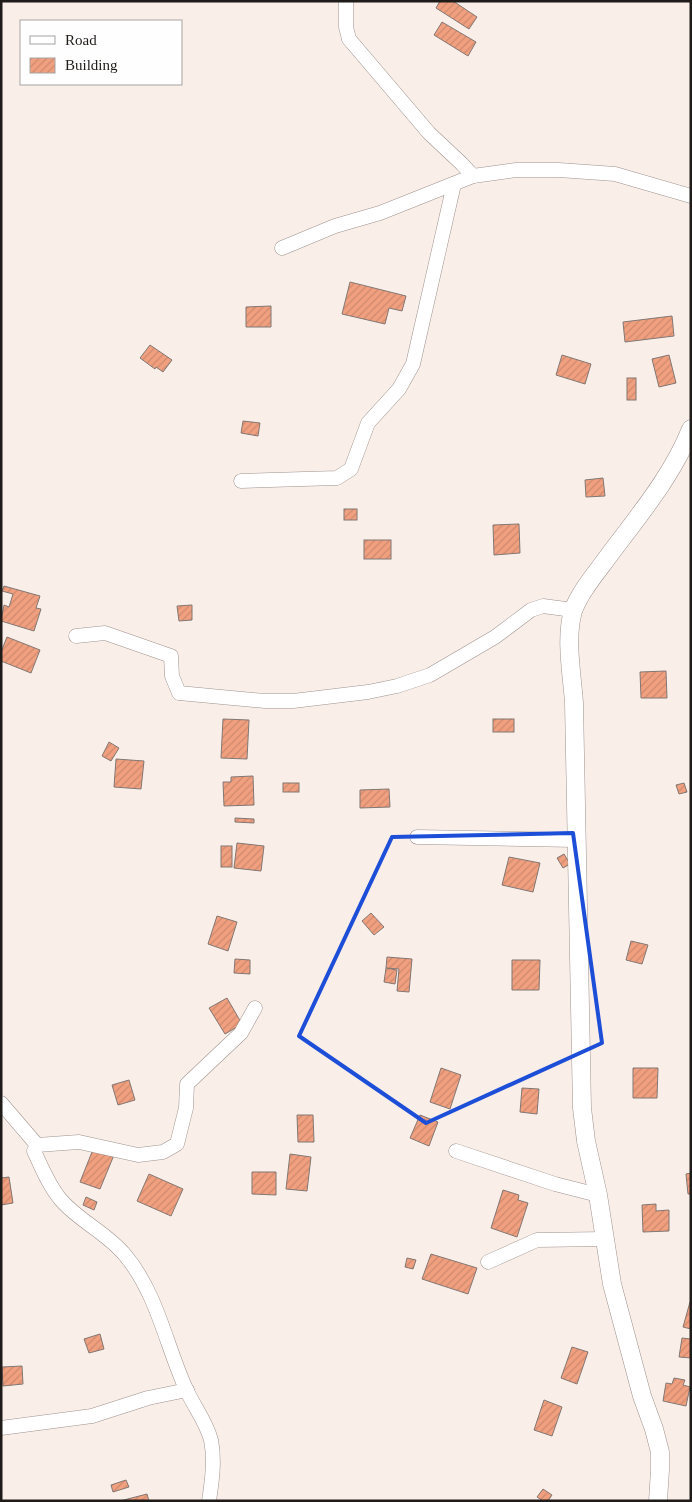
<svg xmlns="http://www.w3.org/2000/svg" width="692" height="1502" viewBox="0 0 692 1502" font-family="'Times New Roman',serif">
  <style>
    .building { fill: url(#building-hatch); stroke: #827773 }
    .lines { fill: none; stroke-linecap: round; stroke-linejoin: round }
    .minor-casing { stroke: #9e938e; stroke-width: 15 }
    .tertiary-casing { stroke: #9e938e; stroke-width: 19 }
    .minor { stroke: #fff; stroke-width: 14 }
    .tertiary { stroke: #fff; stroke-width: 18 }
    .marked { fill: none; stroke: #1d4ed8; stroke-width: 4; stroke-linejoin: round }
  </style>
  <defs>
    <pattern id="building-hatch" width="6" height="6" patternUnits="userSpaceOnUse" patternTransform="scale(1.25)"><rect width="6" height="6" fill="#f1a07f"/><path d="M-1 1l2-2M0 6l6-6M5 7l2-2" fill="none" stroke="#ce896d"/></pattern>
  </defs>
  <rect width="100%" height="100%" fill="#faeee9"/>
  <g class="building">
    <polygon points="440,1 453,1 477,17 469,29 436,8"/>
    <polygon points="442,22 476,42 468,56 434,35"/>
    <polygon points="350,282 406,296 402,311 389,308 385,324 342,314"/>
    <polygon points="271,306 271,327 246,327 246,307"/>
    <polygon points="672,316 674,336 625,342 623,322"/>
    <polygon points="150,345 172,360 163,372 156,367 155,369 140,358"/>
    <polygon points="562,355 591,364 585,384 556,375"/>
    <polygon points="669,355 676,383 659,387 652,359"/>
    <rect x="627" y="378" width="9" height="22"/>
    <polygon points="243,421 260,423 258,436 241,433"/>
    <polygon points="603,478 605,496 586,497 585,480"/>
    <rect x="344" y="509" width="13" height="11"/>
    <polygon points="519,524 520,553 494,555 493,525"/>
    <rect x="364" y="540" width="27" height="19"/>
    <polygon points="4,586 40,596 36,608 41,609 34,631 1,621 4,605 9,607 13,594 2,591"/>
    <polygon points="192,605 192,620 179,621 177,606"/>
    <polygon points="7,637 40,650 31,673 1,661 1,652"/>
    <polygon points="666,671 667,698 641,698 640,672"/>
    <polygon points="223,719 249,720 247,759 221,758"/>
    <rect x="493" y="719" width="21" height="13"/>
    <polygon points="109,742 119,748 111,761 102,756"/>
    <polygon points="116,759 144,761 141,789 114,787"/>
    <polygon points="253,776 254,805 224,806 223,782 231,782 231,777"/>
    <rect x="283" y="783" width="16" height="9"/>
    <polygon points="684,783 687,792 679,794 676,785"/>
    <polygon points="389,789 390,807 360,808 360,790"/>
    <polygon points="235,818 254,819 254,823 235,822"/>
    <polygon points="237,843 264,846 261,871 234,868"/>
    <rect x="221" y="846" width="11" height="21"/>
    <polygon points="564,854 570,864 563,868 557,858"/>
    <polygon points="509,857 540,863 533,892 502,885"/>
    <polygon points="371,913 384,927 374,935 362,921"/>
    <polygon points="217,916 237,922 228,951 208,944"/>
    <polygon points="631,941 648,945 642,964 626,960"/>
    <polygon points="387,957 412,959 409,992 397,991 399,969 386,968"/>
    <polygon points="235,959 250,960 250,974 234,973"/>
    <polygon points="512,960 540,960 539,990 512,990"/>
    <polygon points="386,968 397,970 395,984 384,982"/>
    <polygon points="227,998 242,1024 225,1034 209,1008"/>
    <polygon points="441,1068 461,1075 450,1109 430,1102"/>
    <polygon points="633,1068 658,1068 657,1098 633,1098"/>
    <polygon points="129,1080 135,1100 118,1105 112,1085"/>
    <polygon points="522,1088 539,1089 537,1114 520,1112"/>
    <polygon points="297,1115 313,1115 314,1142 298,1142"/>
    <polygon points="420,1115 438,1122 429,1146 410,1138"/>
    <polygon points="94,1147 114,1155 100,1189 80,1182"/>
    <polygon points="290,1154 311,1157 307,1191 286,1189"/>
    <polygon points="252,1172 276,1172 276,1195 252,1194"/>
    <polygon points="691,1173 691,1194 688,1194 686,1174"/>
    <polygon points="149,1174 183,1189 171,1216 137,1201"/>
    <polygon points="9,1177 13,1203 1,1205 1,1178"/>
    <polygon points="503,1190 519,1195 518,1200 528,1203 517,1237 491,1228"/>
    <polygon points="86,1197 97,1202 94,1210 83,1205"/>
    <polygon points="656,1204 656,1211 669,1210 669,1231 643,1232 642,1205"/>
    <polygon points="431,1254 477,1268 468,1294 422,1279"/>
    <polygon points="407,1258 416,1260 413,1269 405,1267"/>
    <polygon points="690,1302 691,1302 691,1329 683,1327"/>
    <polygon points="100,1334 104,1349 89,1353 84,1339"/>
    <polygon points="682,1338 691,1339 691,1358 679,1357"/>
    <polygon points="572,1347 588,1352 577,1384 561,1378"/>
    <polygon points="22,1366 23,1384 3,1386 2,1367"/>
    <polygon points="674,1378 685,1380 683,1385 690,1387 686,1406 663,1401 666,1383 672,1384"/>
    <polygon points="544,1400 562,1407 552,1436 534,1430"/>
    <polygon points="126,1480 129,1487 113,1492 111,1485"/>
    <polygon points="543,1489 552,1495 548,1501 543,1501 537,1497"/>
    <polygon points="147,1494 149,1501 120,1501"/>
  </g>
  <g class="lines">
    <g class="minor-casing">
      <g id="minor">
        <polyline points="346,1 346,27 349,39 429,133 462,164 473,176"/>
        <polyline points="282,248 335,226 380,213 473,176 516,170 559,170 615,174 691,196"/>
        <polyline points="241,481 337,478 351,469 368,423 399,389 413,364 454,184"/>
        <polyline points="76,636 105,633 171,656 172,676 179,693 265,701 293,701 368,692 397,686 430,675 495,637 531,610 543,606 573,610"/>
        <polyline points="417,837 576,840"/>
        <path d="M1 1103 37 1145 34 1151C42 1168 49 1186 61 1200 79 1221 107 1233 125 1255 157 1293 166 1345 186 1389 194 1407 206 1421 211 1440 215 1460 212 1481 209 1501"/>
        <polyline points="37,1145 79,1142 138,1155 163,1152 177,1144 186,1108 187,1084 241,1033 255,1008"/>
        <polyline points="456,1151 555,1184 598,1195"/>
        <polyline points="488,1262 537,1240 604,1239"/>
        <polyline points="1,1428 92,1416 148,1398 187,1390"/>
      </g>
    </g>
    <g class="tertiary-casing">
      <path id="tertiary" d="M658 1501 660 1470V1452L654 1429 642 1396 612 1284 598 1195 586 1141 582 1108 574 703C572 674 565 639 573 611 580 591 598 571 610 554 640 514 672 476 691 429"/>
    </g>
    <use href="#minor" class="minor"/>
    <use href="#tertiary" class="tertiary"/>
  </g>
  <path class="marked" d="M573 833 602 1043 426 1123 299 1036 392 837Z"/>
  <rect width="692" height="1502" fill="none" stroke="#1f1b19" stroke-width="5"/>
  <rect x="20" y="20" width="162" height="65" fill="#fefefe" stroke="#a5a3a2"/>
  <rect x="30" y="36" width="25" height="8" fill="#ffffff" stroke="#a5a3a2"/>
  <text x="65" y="45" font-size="15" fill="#1f1b19">Road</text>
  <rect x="30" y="58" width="25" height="15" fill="url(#building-hatch)" stroke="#a5a3a2"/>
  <text x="65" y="70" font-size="15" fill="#1f1b19">Building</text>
</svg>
